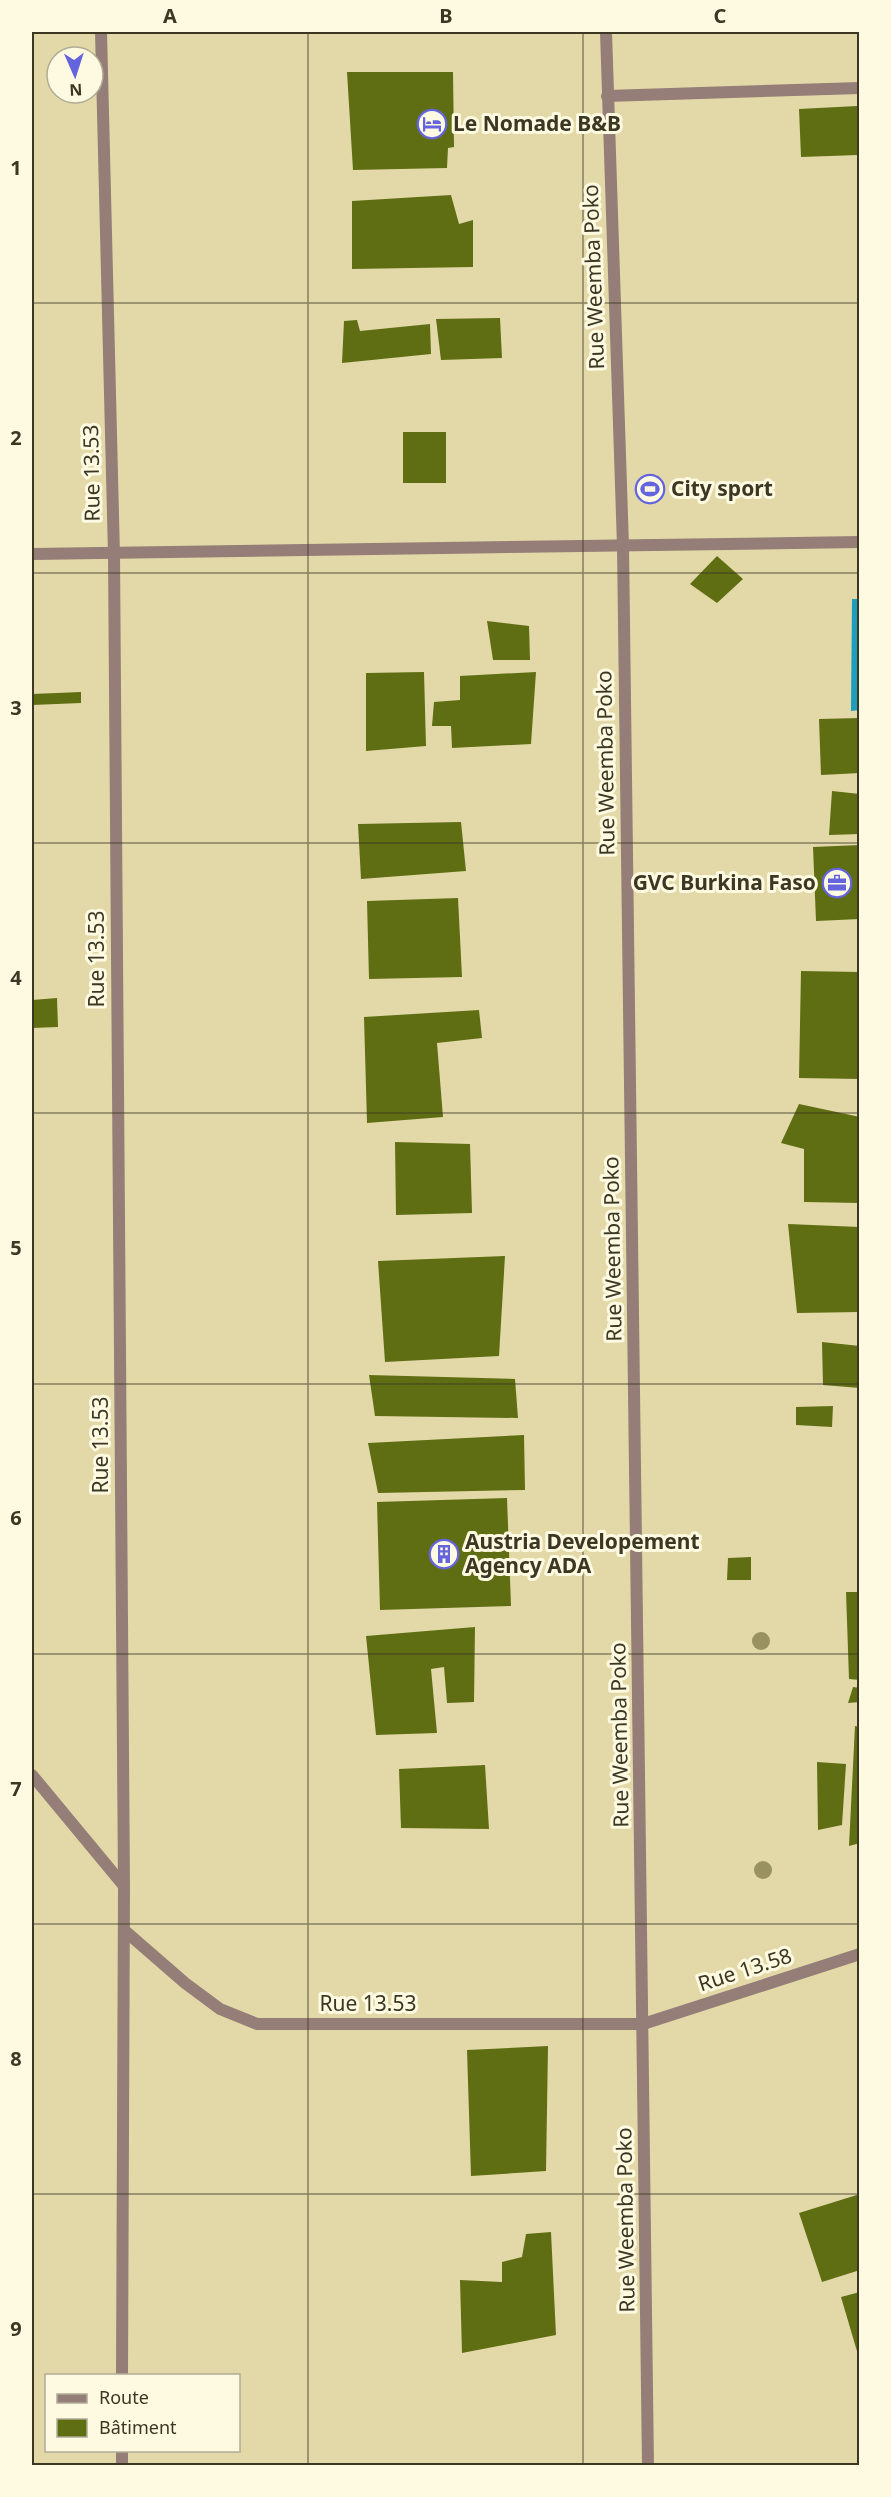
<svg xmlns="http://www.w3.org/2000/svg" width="891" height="2497" viewBox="0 0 891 2497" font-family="'Noto Sans',sans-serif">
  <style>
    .water { fill: #1d9ebc }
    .building { fill: #5f6e13 }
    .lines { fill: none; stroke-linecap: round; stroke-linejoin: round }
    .minor { stroke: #947e77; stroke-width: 12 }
    .tree { fill: #9a9161 }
    .grid { fill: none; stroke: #3b3723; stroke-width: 1.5; stroke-opacity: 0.55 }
    .labels { text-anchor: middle; stroke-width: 6; stroke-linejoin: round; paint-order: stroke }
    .poi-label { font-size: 21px; font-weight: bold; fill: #3b3723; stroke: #fefae1; text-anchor: start }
    .street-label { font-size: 21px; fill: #3b3723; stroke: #fefae1 }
    .neatline { fill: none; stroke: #3b3723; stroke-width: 2 }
    .grid-label { font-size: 20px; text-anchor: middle; font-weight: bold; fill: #3b3723 }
  </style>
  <rect width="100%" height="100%" fill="#e3d9a8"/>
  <polygon class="water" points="852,599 859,599 860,710 851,711"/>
  <g class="building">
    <polygon points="347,72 453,72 454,147 448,148 447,168 353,170"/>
    <polygon points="857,106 858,155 801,157 799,109"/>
    <polygon points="451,195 459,224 473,220 473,267 352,269 352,201"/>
    <polygon points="500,318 502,358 441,360 436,319"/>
    <polygon points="357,320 360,331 430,324 431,354 342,363 344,321"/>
    <rect x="403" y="432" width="43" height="51"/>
    <polygon points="717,556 743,579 717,603 690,584"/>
    <polygon points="487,621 529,626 530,660 493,660"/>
    <polygon points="424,672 426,746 366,751 366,673"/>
    <polygon points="536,672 531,744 452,748 451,726 432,726 434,702 460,700 460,676"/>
    <polygon points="81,692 81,703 32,705 32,694"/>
    <polygon points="860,718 860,773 821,775 819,719"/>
    <polygon points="832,791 860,794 860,834 829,835"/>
    <polygon points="461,822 466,871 361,879 358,824"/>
    <polygon points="860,845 860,919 816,921 813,847"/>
    <polygon points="458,898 462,977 369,979 367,901"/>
    <polygon points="801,971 860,972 860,1079 799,1078"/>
    <polygon points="57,998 58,1027 32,1028 32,1000"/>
    <polygon points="479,1010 482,1038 437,1043 443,1117 367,1123 364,1017"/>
    <polygon points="799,1104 860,1117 860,1203 804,1202 804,1149 781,1143"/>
    <polygon points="395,1142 470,1144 472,1213 396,1215"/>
    <polygon points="788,1224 860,1227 860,1312 797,1313"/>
    <polygon points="505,1256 499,1356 385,1362 378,1261"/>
    <polygon points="822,1342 860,1346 860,1388 823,1385"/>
    <polygon points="369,1375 515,1379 518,1418 375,1416"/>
    <polygon points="833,1406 832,1427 796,1425 796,1407"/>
    <polygon points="524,1435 525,1490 378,1493 368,1443"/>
    <polygon points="507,1498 511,1606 380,1610 377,1502"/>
    <polygon points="751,1557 751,1580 727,1580 728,1558"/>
    <polygon points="846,1592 860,1592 860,1680 849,1679"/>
    <polygon points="475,1627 474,1702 447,1703 444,1667 431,1669 437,1733 376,1735 366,1636"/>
    <polygon points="853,1687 860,1688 860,1702 848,1703"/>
    <polygon points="855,1726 860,1727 860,1843 849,1846"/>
    <polygon points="817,1762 846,1764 842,1825 818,1830"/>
    <polygon points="485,1765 489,1829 401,1828 399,1769"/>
    <polygon points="548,2046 546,2171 471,2176 467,2050"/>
    <polygon points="860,2194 860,2270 822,2282 799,2213"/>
    <polygon points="551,2232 556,2335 462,2353 460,2280 502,2282 502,2262 522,2257 526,2234"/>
    <polygon points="860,2292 860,2358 859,2358 841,2297"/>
  </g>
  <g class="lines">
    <g class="minor">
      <polyline points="101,32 114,555 124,1886"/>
      <polyline points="606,32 623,546 648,2466"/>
      <polyline points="607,96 860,88"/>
      <polyline points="32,554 860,542"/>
      <polyline points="32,1775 124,1886 122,2376"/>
      <polyline points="124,1930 185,1983 220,2009 257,2024 643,2024 860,1954"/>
      <polyline points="122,2466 122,2450"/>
    </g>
  </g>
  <g class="tree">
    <circle cx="761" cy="1641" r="9"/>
    <circle cx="763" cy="1870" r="9"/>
  </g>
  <path class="grid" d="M308 32V2466M583 32V2466M32 303H860M32 573H860M32 843H860M32 1113H860M32 1384H860M32 1654H860M32 1924H860M32 2194H860"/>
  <defs>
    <g id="hotel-ring" transform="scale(1.5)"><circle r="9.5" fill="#fefae1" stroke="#6465de" stroke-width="1.5"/><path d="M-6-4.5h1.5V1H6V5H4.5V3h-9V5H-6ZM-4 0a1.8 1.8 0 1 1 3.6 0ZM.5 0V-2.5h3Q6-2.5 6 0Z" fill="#6465de"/></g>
    <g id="stadium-ring" transform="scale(1.5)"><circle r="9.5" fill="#fefae1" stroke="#6465de" stroke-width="1.5"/><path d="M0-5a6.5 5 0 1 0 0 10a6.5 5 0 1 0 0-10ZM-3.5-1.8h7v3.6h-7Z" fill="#6465de"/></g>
    <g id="office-ring" transform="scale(1.5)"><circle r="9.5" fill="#fefae1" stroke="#6465de" stroke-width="1.5"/><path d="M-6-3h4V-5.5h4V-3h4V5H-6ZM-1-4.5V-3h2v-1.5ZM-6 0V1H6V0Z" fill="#6465de"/></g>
    <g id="building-ring" transform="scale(1.5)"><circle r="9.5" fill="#fefae1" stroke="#6465de" stroke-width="1.5"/><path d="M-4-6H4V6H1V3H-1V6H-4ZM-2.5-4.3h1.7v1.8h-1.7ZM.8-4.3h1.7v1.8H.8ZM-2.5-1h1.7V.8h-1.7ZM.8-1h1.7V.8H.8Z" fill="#6465de"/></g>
  </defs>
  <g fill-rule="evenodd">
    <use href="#hotel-ring" x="432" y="124"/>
    <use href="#stadium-ring" x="650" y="489"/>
    <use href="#office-ring" x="837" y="883"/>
    <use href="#building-ring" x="444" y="1554"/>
  </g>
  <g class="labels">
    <g class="poi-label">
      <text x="453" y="131">Le Nomade B&amp;B</text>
      <text x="671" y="496">City sport</text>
      <text x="816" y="890" text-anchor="end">GVC Burkina Faso</text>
      <text x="465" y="1549">Austria Developement<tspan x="465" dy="24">Agency ADA</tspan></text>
    </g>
    <g class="street-label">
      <text transform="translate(594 277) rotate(-92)" y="7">Rue Weemba Poko</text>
      <text transform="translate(92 473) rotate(-91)" y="7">Rue 13.53</text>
      <text transform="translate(606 763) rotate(-91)" y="7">Rue Weemba Poko</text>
      <text transform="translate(97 959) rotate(-90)" y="7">Rue 13.53</text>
      <text transform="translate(613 1249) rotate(-91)" y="7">Rue Weemba Poko</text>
      <text transform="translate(101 1445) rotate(-90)" y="7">Rue 13.53</text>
      <text transform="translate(620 1735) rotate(-91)" y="7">Rue Weemba Poko</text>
      <text transform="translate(745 1970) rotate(-18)" y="7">Rue 13.58</text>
      <text x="368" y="2011">Rue 13.53</text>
      <text transform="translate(626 2220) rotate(-91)" y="7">Rue Weemba Poko</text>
    </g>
  </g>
  <rect width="891" height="2497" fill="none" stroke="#fefae1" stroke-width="66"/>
  <rect x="45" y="2374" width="195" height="78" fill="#fefae1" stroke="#b0ac95" stroke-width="1.5"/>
  <rect x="57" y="2394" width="30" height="9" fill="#947e77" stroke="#b0ac95" stroke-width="1.5"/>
  <text x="99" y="2404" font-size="18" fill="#3b3723">Route</text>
  <rect x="57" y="2419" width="30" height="18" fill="#5f6e13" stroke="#b0ac95" stroke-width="1.5"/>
  <text x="99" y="2434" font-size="18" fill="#3b3723">Bâtiment</text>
  <g transform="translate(75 75) rotate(177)"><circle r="28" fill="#fefae1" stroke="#b0ac95" stroke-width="1.5"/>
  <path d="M0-4.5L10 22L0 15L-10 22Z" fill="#6465de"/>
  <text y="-9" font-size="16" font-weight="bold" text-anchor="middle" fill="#3b3723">N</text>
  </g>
  <rect x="33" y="33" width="825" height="2431" class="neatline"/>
  <g class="grid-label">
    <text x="170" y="23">A</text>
    <text x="446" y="23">B</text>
    <text x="720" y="23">C</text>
    <text x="16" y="175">1</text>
    <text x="16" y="445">2</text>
    <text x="16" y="715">3</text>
    <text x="16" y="985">4</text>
    <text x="16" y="1255">5</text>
    <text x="16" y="1525">6</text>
    <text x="16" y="1796">7</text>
    <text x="16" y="2066">8</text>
    <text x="16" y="2336">9</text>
  </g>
</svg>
